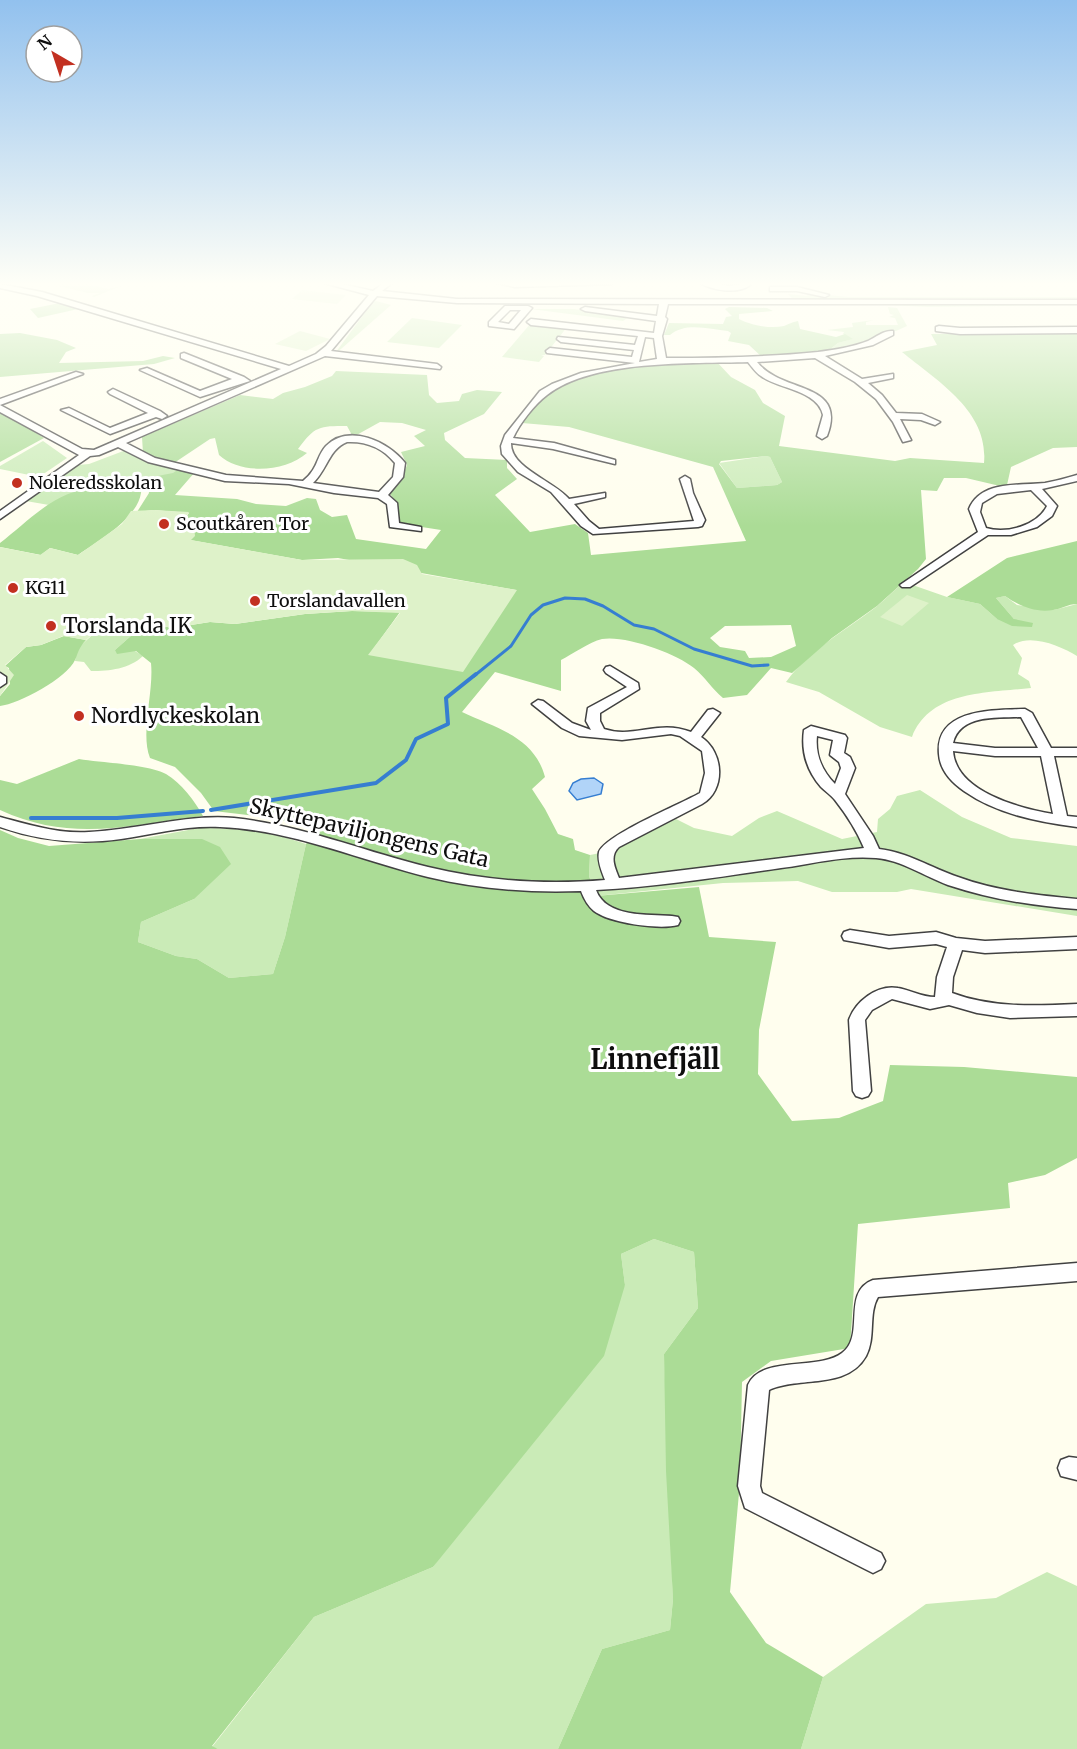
<svg xmlns="http://www.w3.org/2000/svg" width="1077" height="1749" viewBox="0 0 1077 1749" font-family="Merriweather,serif">
  <style>
    .green { fill: #caebb7 }
    .forest { fill: #abdc96; fill-rule: evenodd }
    .pitch { fill: #def2c9 }
    .water { fill: #b1d4f8; stroke: #367ed1; stroke-width: 1.5 }
    .lines { fill: none; stroke-linecap: round; stroke-linejoin: round }
    .stream-far1 { stroke: #367ed1; stroke-width: 3 }
    .stream { stroke: #367ed1; stroke-width: 4 }
    .minor-casing { stroke: #414141; stroke-width: 3 }
    .minor { fill: #fff; fill-rule: evenodd }
    .poi-dot { fill: #c23021; stroke: #fff; stroke-width: 2 }
    .labels { text-anchor: middle; stroke-width: 6; stroke-linejoin: round; paint-order: stroke }
    .far-poi-label { font-size: 18px; fill: #0e0e0e; stroke: #fff; text-anchor: start }
    .poi-label { font-size: 21px; fill: #0e0e0e; stroke: #fff; text-anchor: start }
    .street-label { font-size: 21px; fill: #0e0e0e; stroke: #fff }
    .district-label { font-size: 27px; font-weight: bold; fill: #0e0e0e; stroke: #fff }
  </style>
  <rect width="100%" height="100%" fill="#fffeee"/>
  <g class="green">
    <polygon points="58,282 83,282 108,289 121,286 94,297 92,296 100,293 88,293 51,284"/>
    <polygon points="809,293 848,297 1077,297 1077,300 793,299 788,294 807,296"/>
    <polygon points="376,301 391,305 341,349 336,352 372,303"/>
    <polygon points="891,303 1077,304 1077,305 928,307 887,305"/>
    <polygon points="888,307 897,308 907,326 896,331 881,332 880,336 875,339 829,350 838,343 852,339 843,334 844,332 827,330 853,327 852,323 874,320 866,322 866,325 898,325 895,318 889,317 894,315 890,314"/>
    <polygon points="531,309 573,309 630,316 623,321"/>
    <polygon points="412,318 462,325 439,348 387,342"/>
    <polygon points="531,323 567,327 545,355 541,355 544,356 539,362 502,357"/>
    <polygon points="43,441 67,458 39,477 0,469 0,466"/>
    <polygon points="126,450 147,462 185,469 169,478 147,486 145,479 130,479 108,486 81,490 49,505 26,501 78,465 89,464"/>
    <polygon points="766,456 770,457 782,482 777,485 737,488 719,463"/>
    <path d="M904 582 947 597 980 604 997 619H1014L996 598 1005 596 1017 605 1054 610 1077 604V656C1061 646 1030 633 1013 645L1022 658 1018 674 1029 681 1031 688C989 693 930 690 912 737L880 727 819 692 786 682C809 650 846 630 876 607 886 599 894 590 904 582Z"/>
    <path d="M101 627 132 635 115 650 135 651 143 656C129 669 110 671 91 671L84 662 75 661 77 649Z"/>
    <polygon points="920,790 962,817 1011,838 1077,846 1077,916 911,889 897,892 832,892 798,881 723,883 596,896 589,876 590,855 610,851 676,819 694,828 732,836 759,818 777,811 842,839 877,832 878,819 890,809 897,796"/>
    <path d="M199 828C239 828 268 831 306 844L285 937 273 974 229 978 197 959 176 956 138 942 141 922 194 899 202 839H140Z"/>
    <polygon points="654,1239 694,1252 698,1308 664,1354 673,1599 670,1630 602,1649 558,1749 218,1749 212,1747 314,1617 433,1567 625,1285 621,1254"/>
    <polygon points="1047,1572 1077,1586 1077,1749 801,1749 823,1677 926,1604 996,1598"/>
  </g>
  <g class="forest">
    <polygon points="60,303 78,309 38,318 30,309"/>
    <path d="M729 307 767 308 773 311 739 314V319C750 325 770 329 784 326 789 324 792 322 798 321L800 329 836 337 845 334 853 339 838 343 829 350 762 357 749 345 728 341 731 333 728 331C709 329 685 322 670 335H664L669 323 723 324 726 317 732 316 725 309Z"/>
    <path d="M1077 332V447L1053 448 1011 467 1007 485 1000 486 966 478H944L937 491 921 490 926 559 918 569 877 606 832 638 792 673 771 668 747 695 723 698C712 689 705 677 694 668 676 653 625 635 602 639 589 642 573 654 561 660V691L495 672 462 712C495 728 534 736 545 777L532 789 545 809 558 834 573 839 575 850 590 855 589 876 596 896 699 887 709 937 776 942 759 1030 758 1074 792 1121 839 1118 883 1101 890 1065 964 1067 1077 1077V1158L1045 1175 1008 1183 1010 1208 858 1224 850 1348 771 1361 742 1382 740 1482 730 1592 766 1643 823 1677 801 1749H558L602 1649 670 1630 673 1599 666 1471 664 1354 698 1308 694 1252 654 1239 621 1254 625 1285 604 1356 433 1567 314 1617 212 1746 218 1749H0V830L18 838 49 846 140 839H202L220 847 231 864 194 899 141 922 138 942 176 956 197 959 229 978 273 974 285 937 306 844 318 829 273 818 214 811 201 793 175 767 150 758C140 733 154 692 151 663L136 651 117 654 115 650 132 635 158 625 172 628 210 622 235 624 305 614 352 611 400 612 369 655 516 590 338 558 302 560 190 540 185 518 189 513 154 510 137 512 149 493 147 478 173 473 179 469 195 472 175 495 237 499 256 504 286 506 307 498 316 499 320 510 332 517 347 515 356 539 426 549 441 530 396 523 395 500 389 493 402 478 407 465 401 452 425 446 414 436 426 430 402 423 380 422 353 437 347 426C319 426 315 426 298 449L307 453C285 472 241 475 219 455L215 438 210 439 174 463 152 458 143 453 142 437 240 395 273 399 283 393 305 387 332 376 336 371 427 375 429 395 437 403 459 401 462 394 477 390 502 392 484 414 444 433 445 440 465 458 507 460V468L517 479 495 495 530 532 575 524 588 533 591 555 746 541 713 467 569 427 522 423C534 408 544 394 562 385 600 366 674 362 716 361L731 377 755 390 763 403 785 416 779 446 895 461 910 458 984 463C989 411 937 381 902 352L937 345 931 334ZM766 456 770 457 782 482 777 485 737 488 719 464 721 461ZM791 625 796 646 771 657 749 658 745 651 720 647 710 638 725 626Z"/>
    <polygon points="20,333 57,340 76,348 66,352 59,363 143,361 163,356 175,358 154,364 0,377 0,334"/>
    <polygon points="0,410 44,438 0,462"/>
    <path d="M130 479H139C140 483 142 489 141 493 137 519 98 541 78 555L50 548 41 555 0 547V543C21 527 43 504 68 494 88 486 110 487 130 479Z"/>
    <path d="M1077 541V604C1068 604 1061 609 1053 610 1036 613 1019 606 1005 596L996 598 1014 619 1033 623 1032 627 1012 626 997 619 980 604 947 597 1007 558Z"/>
    <path d="M64 636 86 640C78 649 79 651 75 660 67 678 19 704 0 706V696L10 684 9 668 5 666 26 647 41 645Z"/>
    <path d="M79 759C102 763 147 764 166 774 181 783 195 801 203 816 129 825 72 843 0 810V780L17 784Z"/>
  </g>
  <g class="pitch">
    <polygon points="302,290 346,295 337,304 292,299"/>
    <polygon points="300,331 330,339 306,351 275,344"/>
    <polygon points="154,510 189,512 185,518 187,523 194,526 195,536 191,540 302,560 403,559 417,565 422,574 517,590 463,672 368,655 400,613 352,611 305,614 235,624 210,622 172,628 158,625 132,635 101,627 86,640 63,636 41,645 26,647 5,665 14,675 0,696 0,547 40,555 50,548 78,555 122,524 131,511"/>
    <polygon points="907,595 929,603 902,626 880,617"/>
  </g>
  <polygon class="water" points="594,778 603,784 601,794 577,800 569,791 573,783 581,779"/>
  <g class="lines">
    <polyline class="stream-far1" points="474,676 511,646 531,615 543,605 565,598 585,599 603,606 634,625 654,629 694,649 752,666 768,665"/>
    <g class="stream">
      <polyline points="211,810 376,783 406,760 416,739 448,724 446,698 476,674"/>
      <polyline points="31,818 117,818 203,811"/>
    </g>
    <g class="minor-casing">
      <g id="minor">
        <path d="M320 282H333L373 291 385 282H393L382 291 457 299 1077 300V304H668L665 317 667 319 662 336 666 358C717 358 768 357 818 352 834 350 853 347 868 341 876 337 884 330 893 331V335L873 345 825 356 862 379 893 374V378L868 383 882 395 896 413 922 414 940 422 935 425 921 420 900 419 911 440 903 442 893 422 876 399 855 382 815 358 757 362C782 394 848 381 827 436L822 439 817 436 823 415C818 390 778 389 761 376 756 373 752 367 748 362 692 364 593 359 547 395 534 405 520 423 513 438L554 443 615 460V464L553 449 511 443C510 468 554 481 569 499L605 493V497L574 504 589 521 599 529 694 521 680 479 685 476 690 479 693 493 705 520 702 526 698 527 593 534 581 526 551 492 518 472 502 454 501 446 505 435 540 391 552 384 581 373 635 363 547 353 546 351 550 348 632 357 634 350 561 342 557 339 558 337 635 345 638 336 531 325 527 322 531 319 654 333 656 321 585 311 581 309 585 307 657 316 659 304 457 303 377 296 331 351 437 364 441 367 440 369 325 356 126 443 155 458 226 475 303 481C319 468 316 457 326 446 349 423 389 442 405 463L403 477 388 495 397 503 399 523 421 527V531L390 527 387 504 378 498 334 493 289 484 225 481 148 462 118 447 99 455 90 456 0 519V511L79 455 0 412V405L82 449 94 450 281 369 37 296 0 288V284L42 292 289 366 316 354 326 346 369 295ZM645 337 654 338 657 359 639 362ZM347 442C366 441 383 448 395 463L393 477 379 492 313 483C327 470 329 449 347 442Z"/>
        <polygon points="493,282 615,282 611,284 515,287"/>
        <path d="M698 282H711L729 286 742 284 741 282H749L750 285C737 295 711 290 698 282Z"/>
        <polygon points="773,287 797,287 829,295 825,297 797,291 770,291 770,287"/>
        <path d="M505 306H528L532 308 514 329 489 326V322ZM510 310H521L509 324 498 322Z"/>
        <polygon points="939,326 960,328 1077,327 1077,333 960,334 936,331 936,327"/>
        <polygon points="184,353 244,377 250,381 200,397 140,370 147,368 200,391 232,379 181,358 181,354"/>
        <polygon points="76,372 83,374 0,405 0,399"/>
        <polygon points="113,389 160,411 167,416 162,419 156,417 110,434 61,410 69,408 110,428 148,413 110,394 108,392"/>
        <path d="M1077 475V481L1042 489 1057 506 1052 516 1037 527 1011 535H988L910 587H902L900 585 978 532 969 509C981 480 1019 486 1045 483 1056 481 1066 478 1077 475ZM1031 490 1047 506C1037 526 1006 534 986 528L980 512 982 503 997 494Z"/>
        <path d="M610 666 638 683 639 689 600 713V721L604 729C633 739 659 719 691 732L708 710 713 709 720 713 701 737C724 752 726 790 702 804L619 847C609 856 615 868 619 878L864 848C857 831 846 814 835 800 831 795 825 791 821 787 807 771 801 751 804 730L811 726 845 735 847 738 844 753 850 757 855 768 845 794 873 836 879 849C907 852 931 868 958 877 996 891 1037 895 1077 899V909C1033 906 990 899 948 885 924 876 901 860 876 858 844 855 812 864 781 868 720 877 657 887 596 890 606 918 648 914 672 916L678 917 680 921 678 925C659 930 610 923 594 911 588 906 584 899 581 891 529 893 478 889 428 877 359 860 292 830 220 827 187 825 154 834 121 839 79 845 40 841 0 827V817C30 825 58 834 89 832 138 830 185 814 234 818 301 825 363 851 428 867 486 881 545 885 605 880 602 872 597 861 599 852 605 835 681 804 700 793L705 773 702 751 680 736 671 734 622 740 579 736 562 728 532 704 538 700 543 701 572 723 591 730 586 721 588 708 627 687 606 673 604 670 606 667ZM817 736 833 740 830 755 839 762 841 768 835 784C822 771 815 754 817 736Z"/>
        <polygon points="0,673 6,677 6,683 0,687"/>
        <path d="M1025 709 1032 713 1051 748H1077V756H1054L1067 816 1077 817V827C1038 822 997 814 964 791 951 782 940 770 939 754 935 708 994 710 1025 709ZM1021 717 1038 748H995L953 743C960 714 998 718 1021 717ZM953 751 995 756H1041L1053 814C1019 808 956 792 953 751Z"/>
        <path d="M850 930 889 936 936 932 956 938 985 941 1077 937V949L985 953 962 950 953 977 952 993C992 1008 1035 1006 1077 1004V1016L1010 1018 977 1013 949 1005 930 1009 892 999 872 1010 865 1020 871 1091 868 1096 862 1098 856 1096 853 1091 849 1020C855 1002 877 984 898 988 910 990 922 997 935 997L937 977 947 947 936 944 889 948 844 940 842 936 844 932Z"/>
        <path d="M1077 1263V1281L878 1297C868 1314 876 1337 866 1356 847 1390 799 1376 769 1390L760 1486 762 1493 881 1553 885 1561 881 1569 873 1573 865 1569 745 1508 738 1486 748 1385C761 1355 818 1371 842 1353 866 1336 841 1292 873 1280Z"/>
        <polygon points="1069,1457 1077,1458 1077,1480 1061,1476 1058,1468 1061,1460"/>
      </g>
    </g>
    <use href="#minor" class="minor"/>
  </g>
  <linearGradient id="sky" x2="0" y2="1"><stop stop-color="#92c1ee"/><stop offset="0.54" stop-color="#fffff7"/><stop offset="1" stop-color="#fffff7" stop-opacity="0"/></linearGradient>
  <rect width="1077" height="526" fill="url(#sky)"/>
  <g class="poi-dot">
    <circle cx="17" cy="483" r="6"/>
    <circle cx="164" cy="524" r="6"/>
    <circle cx="13" cy="588" r="6"/>
    <circle cx="255" cy="601" r="6"/>
    <circle cx="51" cy="626" r="6"/>
    <circle cx="79" cy="716" r="6"/>
  </g>
  <g class="labels">
    <g class="far-poi-label">
      <text x="29" y="489">Noleredsskolan</text>
      <text x="176" y="530">Scoutkåren Tor</text>
      <text x="25" y="594">KG11</text>
      <text x="267" y="607">Torslandavallen</text>
    </g>
    <g class="poi-label">
      <text x="63" y="633">Torslanda IK</text>
      <text x="91" y="723">Nordlyckeskolan</text>
    </g>
    <g class="street-label">
      <text transform="translate(369 833) rotate(13)" y="7">Skyttepaviljongens Gata</text>
    </g>
    <g class="district-label">
      <text x="655" y="1069">Linnefjäll</text>
    </g>
  </g>
  <g transform="translate(54 54) rotate(321)"><circle r="28" fill="#ffffff" stroke="#9f9f9f" stroke-width="1.5"/>
  <path d="M0-4.5L10 22L0 15L-10 22Z" fill="#c23021"/>
  <text y="-9" font-size="16" font-weight="bold" text-anchor="middle" fill="#0e0e0e">N</text>
  </g>
</svg>
